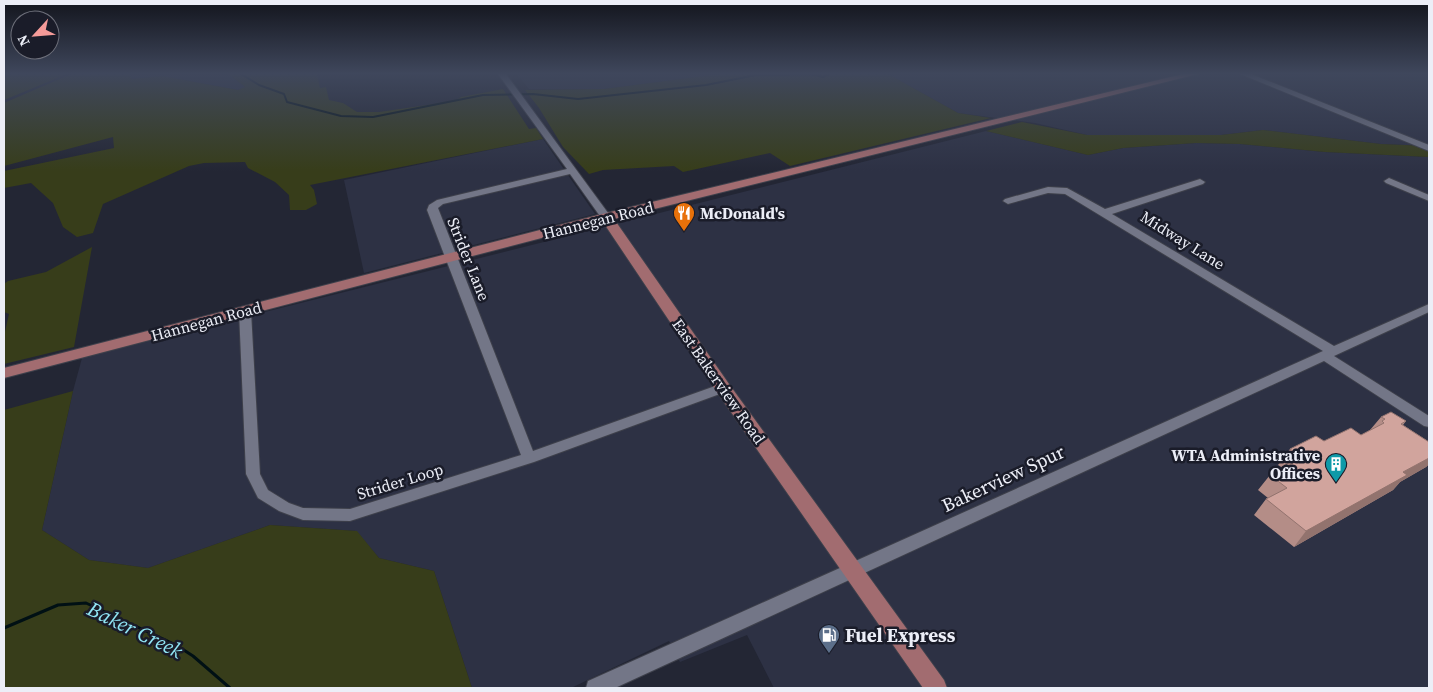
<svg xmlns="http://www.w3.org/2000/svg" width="1433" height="692" viewBox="0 0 1433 692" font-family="'Source Serif 4',serif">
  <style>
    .built { fill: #2d3144 }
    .green { fill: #373d1a }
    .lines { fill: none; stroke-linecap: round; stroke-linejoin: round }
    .stream-far1 { stroke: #001014; stroke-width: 2 }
    .stream { stroke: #001014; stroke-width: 3 }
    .minor-casing { stroke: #3e404b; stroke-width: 2 }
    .major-casing { stroke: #3e404b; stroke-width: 2 }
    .minor { fill: #737687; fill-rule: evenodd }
    .major { fill: #a26c70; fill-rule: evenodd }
    .wall { fill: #b48d87 }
    .shaded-wall { fill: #92736e }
    .building { fill: #d1a49d; stroke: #92736e }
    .labels { text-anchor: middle; stroke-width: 5; stroke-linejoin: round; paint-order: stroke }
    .poi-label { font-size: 16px; font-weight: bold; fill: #eceef7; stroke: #1a1c29; text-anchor: start }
    .street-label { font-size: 16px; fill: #eceef7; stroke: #1a1c29 }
    .near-street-label { font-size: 19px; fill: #eceef7; stroke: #1a1c29 }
    .near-poi-label { font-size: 19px; font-weight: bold; fill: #eceef7; stroke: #1a1c29; text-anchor: start }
    .near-water-label { font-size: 21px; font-style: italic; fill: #90e5f4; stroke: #1a1c29 }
  </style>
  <rect width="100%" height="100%" fill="#232634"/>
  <g class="built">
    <polygon points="129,74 229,74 246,88 238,90 162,76 132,79"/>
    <polygon points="517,74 720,74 604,89 529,89"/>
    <polygon points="888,74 1429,74 1429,146 1381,144 1263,130 1221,135 1087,135 1035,123 958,113"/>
    <polygon points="986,131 1088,155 1123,148 1196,143 1240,144 1325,152 1429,157 1429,688 774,688 747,635 680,662 669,641 571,688 472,688 434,571 379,558 356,531 270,525 148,568 89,560 42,530 73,391 82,358"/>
    <polygon points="543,139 595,214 364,273 344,180"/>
  </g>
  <g class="green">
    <polygon points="4,74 67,74 4,100"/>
    <polygon points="71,74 129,74 132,79 162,76 238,90 245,87 229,74 317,74 320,88 326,87 329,100 343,103 357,112 379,112 455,101 461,97 503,89 529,129 536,128 543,139 310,185 314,190 317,204 306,210 290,210 289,195 275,182 248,168 245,162 204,163 189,166 103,204 93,233 77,237 63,227 53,203 31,183 4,188 4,171 114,148 113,137 4,166 4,103"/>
    <polygon points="720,74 888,74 958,113 991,118 790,166 770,153 683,172 674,166 603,170 589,174 563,147 539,108 525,90 604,89"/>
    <polygon points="1022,122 1087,135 1221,135 1263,130 1381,144 1429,146 1429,157 1325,152 1240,144 1196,143 1123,148 1088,155 986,131"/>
    <polygon points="92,247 74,347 4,364 4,336 9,314 4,312 4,284 8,281 46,272"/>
    <polygon points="73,391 42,530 89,560 148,568 270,525 357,531 379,558 434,571 472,688 4,688 4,410"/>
  </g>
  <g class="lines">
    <polyline class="stream-far1" points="241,74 259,85 284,94 287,102 341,116 373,117 483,95 533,94 578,99 706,85 756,75 811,74 823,77 829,74"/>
    <polyline class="stream" points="4,628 58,605 86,603 176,645 193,656 230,688"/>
    <g class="minor-casing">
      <g id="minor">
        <polygon points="498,74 506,74 611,217 606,220 602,219 570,174 443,204 438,208 533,451 718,385 728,385 730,388 728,391 534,462 350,521 303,520 279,511 258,498 246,474 239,311 245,307 251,311 260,474 268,490 289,503 303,508 350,509 521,455 427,210 429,205 437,200 567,169"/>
        <polygon points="1240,74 1251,74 1429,145 1429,151"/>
        <polygon points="1389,178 1429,195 1429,201 1386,183 1384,181"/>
        <polygon points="1200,179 1205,182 1203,184 1112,214 1334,346 1429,304 1429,312 1334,356 1429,416 1429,427 1424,426 1324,361 615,688 586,688 588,681 1323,351 1065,194 1048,193 1008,204 1003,201 1005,199 1048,187 1067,188 1105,209"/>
      </g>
    </g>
    <g class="major-casing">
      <polygon id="major" points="1183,74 1198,74 614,219 729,384 944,680 947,688 923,688 717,392 603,222 4,378 4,368 602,214"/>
    </g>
    <use href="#minor" class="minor"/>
    <use href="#major" class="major"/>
  </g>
  <polygon class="wall" points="1381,417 1406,421 1403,425 1429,442 1429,464 1426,467 1400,482 1393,490 1294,547 1254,515 1266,499 1268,498 1258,490 1270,475 1283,468 1278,465 1290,449 1324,441 1361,435 1370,430"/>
  <polygon class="shaded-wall" points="1429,458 1429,464 1426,467 1400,482 1393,490 1294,547 1306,531 1403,472"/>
  <polygon class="building" points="1391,412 1406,421 1401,424 1429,442 1429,444 1428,444 1429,445 1429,458 1403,472 1407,475 1306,531 1266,499 1287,488 1270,475 1295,462 1290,458 1297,454 1290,449 1316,436 1324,441 1351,428 1361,435 1384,423 1382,421 1385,419 1381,417"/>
  <linearGradient id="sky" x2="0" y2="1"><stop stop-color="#13151d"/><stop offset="0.43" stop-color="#3f475c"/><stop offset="1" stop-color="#3f475c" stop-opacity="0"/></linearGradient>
  <rect width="1433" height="171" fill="url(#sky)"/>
  <defs>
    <g id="restaurant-pin" transform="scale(1.125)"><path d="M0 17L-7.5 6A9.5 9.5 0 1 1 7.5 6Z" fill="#e8710a" stroke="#1a1c29"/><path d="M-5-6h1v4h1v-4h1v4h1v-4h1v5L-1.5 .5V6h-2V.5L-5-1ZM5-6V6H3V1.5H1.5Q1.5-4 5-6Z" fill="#fff"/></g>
    <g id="building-pin" transform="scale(1.125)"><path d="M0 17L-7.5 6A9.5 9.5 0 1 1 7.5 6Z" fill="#0f9aa8" stroke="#1a1c29"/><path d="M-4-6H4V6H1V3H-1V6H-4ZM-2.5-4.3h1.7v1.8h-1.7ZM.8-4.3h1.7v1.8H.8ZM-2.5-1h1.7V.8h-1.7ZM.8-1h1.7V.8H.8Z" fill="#fff"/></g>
    <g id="fuel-pin" transform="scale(1.125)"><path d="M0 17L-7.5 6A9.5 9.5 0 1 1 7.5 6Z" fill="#5c6f8a" stroke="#1a1c29"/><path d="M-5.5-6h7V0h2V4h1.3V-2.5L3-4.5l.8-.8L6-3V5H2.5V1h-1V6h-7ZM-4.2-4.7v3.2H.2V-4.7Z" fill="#fff"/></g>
  </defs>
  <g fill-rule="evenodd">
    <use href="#restaurant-pin" x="684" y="213"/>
    <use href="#building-pin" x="1336" y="464"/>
    <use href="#fuel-pin" x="829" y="635"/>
  </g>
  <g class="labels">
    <g class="poi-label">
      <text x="700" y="219">McDonald's</text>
      <text x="1320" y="461" text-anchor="end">WTA Administrative<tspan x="1320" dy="18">Offices</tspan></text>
    </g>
    <g class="street-label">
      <text transform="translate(598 220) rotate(-14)" y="6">Hannegan Road</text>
      <text transform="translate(1183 240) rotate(32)" y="6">Midway Lane</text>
      <text transform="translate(469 259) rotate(68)" y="6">Strider Lane</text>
      <text transform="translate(206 321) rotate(-15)" y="6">Hannegan Road</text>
      <text transform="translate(719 381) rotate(55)" y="6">East Bakerview Road</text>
      <text transform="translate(400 481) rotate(-17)" y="6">Strider Loop</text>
    </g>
    <g class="near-street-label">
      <text transform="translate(1003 478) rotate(-25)" y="7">Bakerview Spur</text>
    </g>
    <g class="near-poi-label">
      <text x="845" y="642">Fuel Express</text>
    </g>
    <g class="near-water-label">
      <text transform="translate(135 630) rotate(26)" y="7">Baker Creek</text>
    </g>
  </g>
  <rect width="1433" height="692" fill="none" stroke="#eceef7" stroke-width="10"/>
  <g transform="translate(35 35) rotate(244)"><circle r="24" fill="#1a1c29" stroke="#6e707b"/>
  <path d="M0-4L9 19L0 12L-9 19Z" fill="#f59b99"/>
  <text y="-8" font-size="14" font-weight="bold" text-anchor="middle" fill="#eceef7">N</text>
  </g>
</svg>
